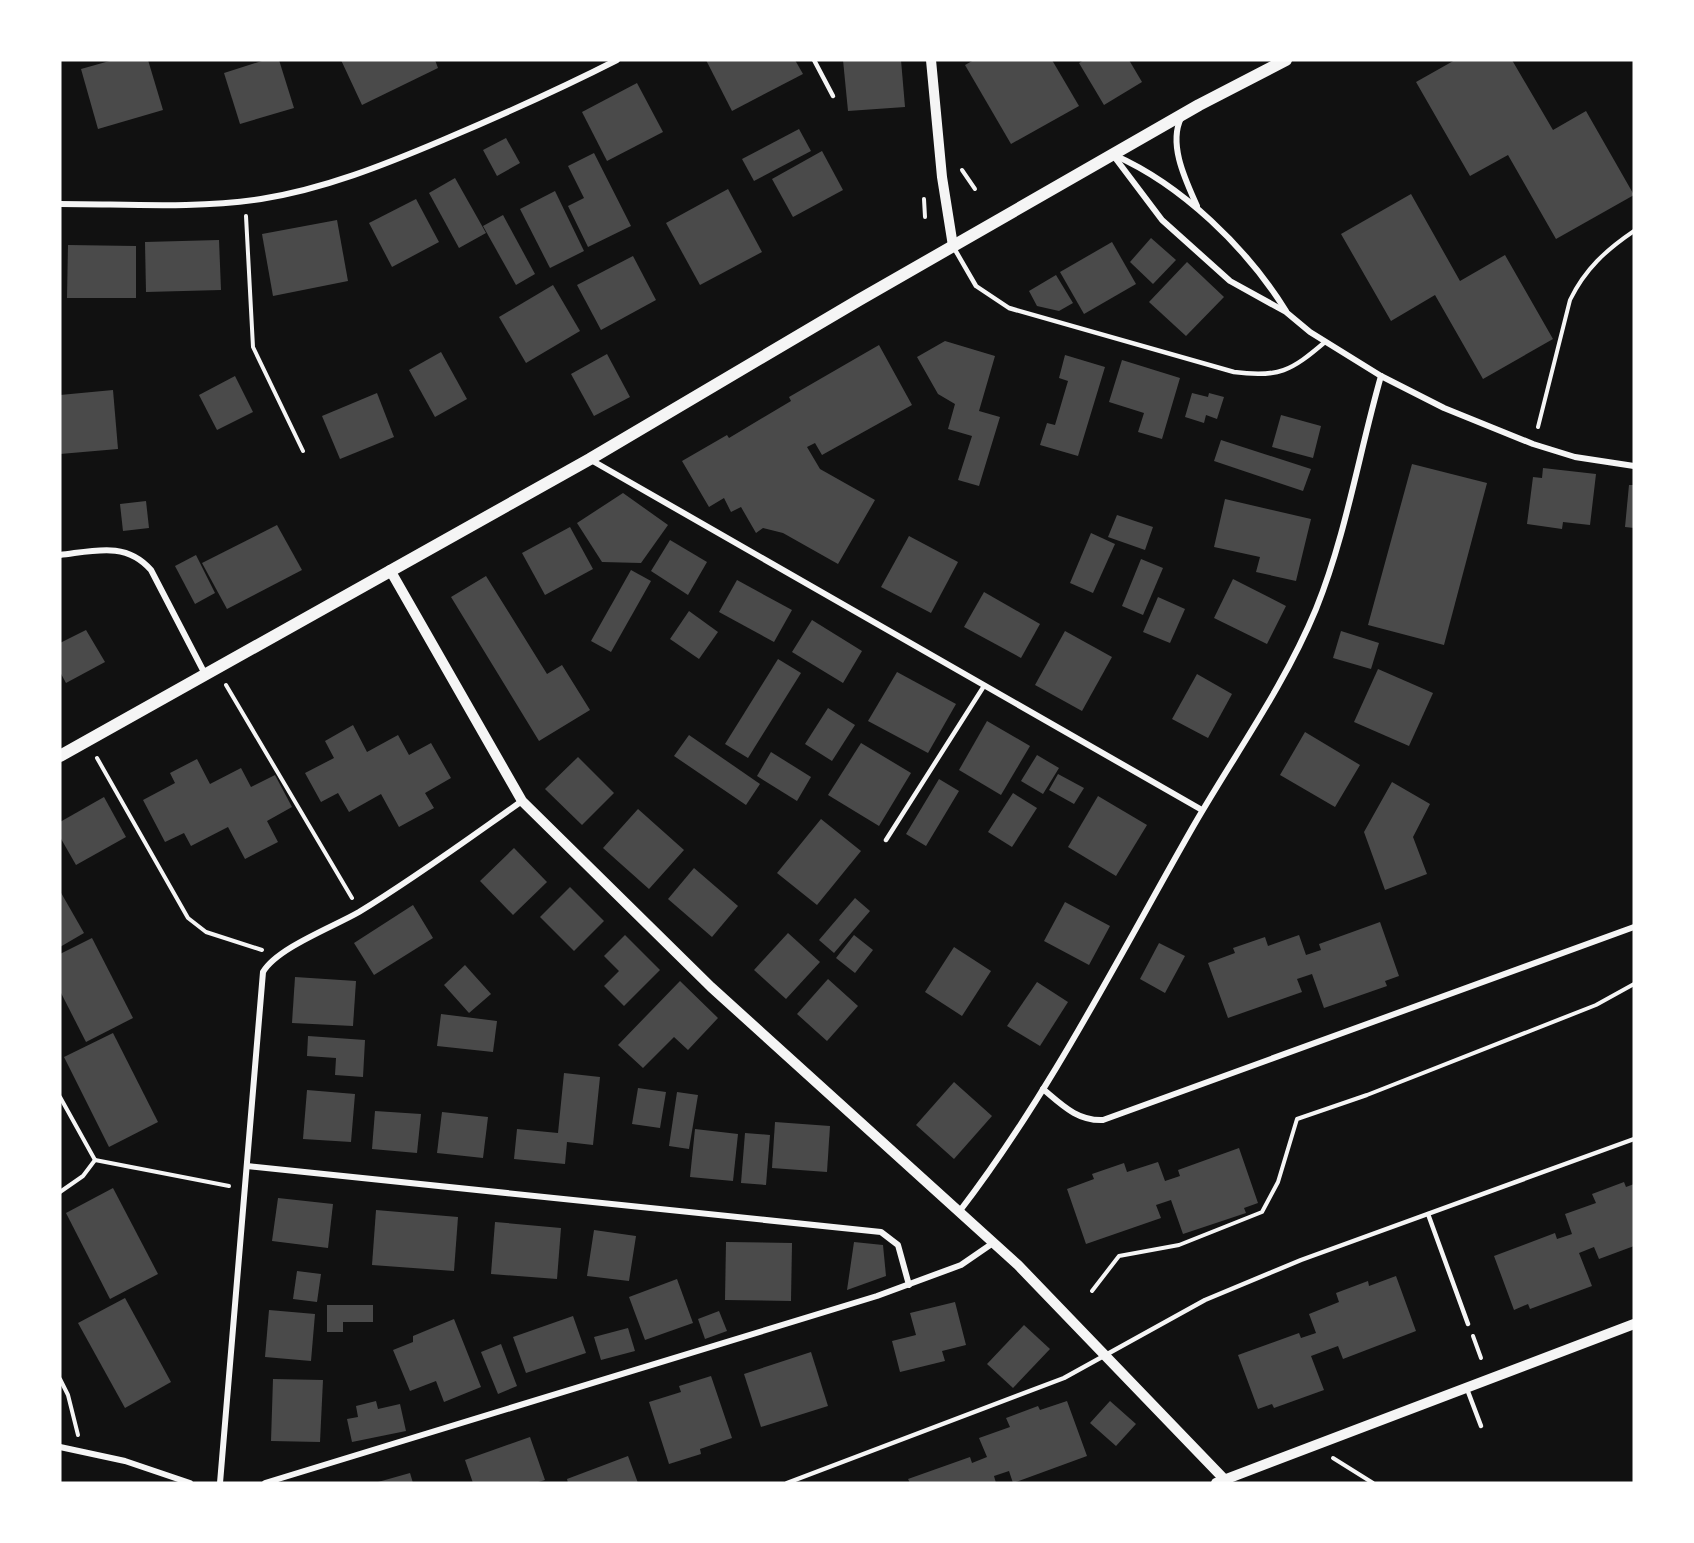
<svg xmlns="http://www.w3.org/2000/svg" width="1694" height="1543" viewBox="0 0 1694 1543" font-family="Inter,sans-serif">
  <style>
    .building { fill: #4a4a4a }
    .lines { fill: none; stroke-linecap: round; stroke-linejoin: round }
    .path { stroke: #f5f5f5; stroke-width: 4 }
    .service { stroke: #f5f5f5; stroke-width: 4.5 }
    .minor { stroke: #f5f5f5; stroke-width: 6 }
    .tertiary { stroke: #f5f5f5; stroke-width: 10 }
    .secondary { stroke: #f5f5f5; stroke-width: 12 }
  </style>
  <rect width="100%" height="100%" fill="#111"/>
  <g class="building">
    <polygon points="113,60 148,60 163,110 98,129 81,69"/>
    <polygon points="265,60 279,60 294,108 240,124 224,73"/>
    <polygon points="341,60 435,60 438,68 362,105"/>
    <polygon points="706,60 795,60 803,74 732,111"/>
    <polygon points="843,60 901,60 905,107 848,111"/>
    <polygon points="974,60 1052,60 1079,106 1011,144 965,65"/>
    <polygon points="1084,60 1129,60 1142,82 1104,105 1079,63"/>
    <polygon points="1455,60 1512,60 1553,130 1586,111 1634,195 1556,239 1508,155 1470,176 1416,82"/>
    <polygon points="637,83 663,132 607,161 582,112"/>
    <polygon points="799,129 811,151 754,181 742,159"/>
    <polygon points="506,138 520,163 497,176 483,150"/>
    <polygon points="822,151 843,190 793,217 772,179"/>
    <polygon points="594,153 631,226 588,247 568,206 584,198 568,166"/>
    <polygon points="455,178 486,233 459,248 429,193"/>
    <polygon points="728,189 762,252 700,285 666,223"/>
    <polygon points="555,191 584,251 550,268 520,209"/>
    <polygon points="1411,194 1460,281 1505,255 1553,339 1483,379 1435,295 1391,321 1341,234"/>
    <polygon points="416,199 439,242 392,267 369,223"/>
    <polygon points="503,215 535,274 516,285 483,226"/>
    <polygon points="337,220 348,281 273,296 262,234"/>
    <polygon points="1151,238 1176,260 1153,284 1130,262"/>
    <polygon points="219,240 221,290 146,292 145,242"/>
    <polygon points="1112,242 1136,284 1084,314 1060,272"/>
    <polygon points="68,245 136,246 136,298 67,298"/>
    <polygon points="633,256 656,300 601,330 577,285"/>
    <polygon points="1187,262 1224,297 1186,336 1149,302"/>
    <polygon points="1056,275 1073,303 1059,311 1037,306 1029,291"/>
    <polygon points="553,285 580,331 526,363 499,317"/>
    <polygon points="945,341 995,356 979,411 1000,417 979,486 958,480 972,436 948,429 955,404 938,394 917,357"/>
    <polygon points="879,345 912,405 822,455 815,443 807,447 820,469 875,500 838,564 783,533 763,528 756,533 741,507 731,512 724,498 709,507 682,461 727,435 729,438 791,401 789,397"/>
    <polygon points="441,352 467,399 435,417 409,370"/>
    <polygon points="607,354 630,397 594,416 571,374"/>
    <polygon points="1065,355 1105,367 1078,456 1040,445 1047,423 1055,425 1068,381 1059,378"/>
    <polygon points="1122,360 1180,378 1162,439 1138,432 1144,413 1109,402"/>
    <polygon points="235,376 253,412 217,430 199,395"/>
    <polygon points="113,390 118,449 60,454 60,395"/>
    <polygon points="377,393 394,437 340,459 322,416"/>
    <polygon points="1192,393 1208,397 1209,393 1224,397 1217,419 1206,415 1204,423 1185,417"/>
    <polygon points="1281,415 1321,426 1313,458 1272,447"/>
    <polygon points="1221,440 1311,469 1303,491 1214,461"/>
    <polygon points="1412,464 1487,483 1444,645 1368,625"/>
    <polygon points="1543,468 1596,474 1590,525 1563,522 1562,529 1527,524 1533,477 1542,478"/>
    <polygon points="1629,485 1634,485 1634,528 1625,527"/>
    <polygon points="623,493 668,525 641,563 602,562 577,523"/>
    <polygon points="1225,499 1311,519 1296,581 1256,572 1260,557 1214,547"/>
    <polygon points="146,501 149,528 123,531 120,504"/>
    <polygon points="1117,515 1153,527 1145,550 1108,537"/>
    <polygon points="277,525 302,570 227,609 202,563"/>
    <polygon points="570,527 593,569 545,595 522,553"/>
    <polygon points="1091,533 1115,544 1093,593 1070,583"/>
    <polygon points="909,536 958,562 931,613 881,587"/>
    <polygon points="670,540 707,562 688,595 651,571"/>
    <polygon points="196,555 215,593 195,604 175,566"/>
    <polygon points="1141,559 1163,568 1143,615 1122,606"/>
    <polygon points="631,570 651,581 611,652 591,641"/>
    <polygon points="486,576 547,674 562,665 590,710 539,741 451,597"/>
    <polygon points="1233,579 1286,606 1267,644 1214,618"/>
    <polygon points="737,580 792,610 774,642 719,612"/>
    <polygon points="984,592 1040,624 1021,658 964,627"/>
    <polygon points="1158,597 1185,609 1170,643 1143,632"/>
    <polygon points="689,611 718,632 699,659 670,639"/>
    <polygon points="812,620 862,651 843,683 792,652"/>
    <polygon points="86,630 105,662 66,683 60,672 60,643"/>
    <polygon points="1065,631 1112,657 1082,711 1035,685"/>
    <polygon points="1341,631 1379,643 1371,669 1333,658"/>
    <polygon points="778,659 801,673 748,758 725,744"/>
    <polygon points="1378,669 1433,693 1409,746 1354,722"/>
    <polygon points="897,672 956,704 928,753 868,721"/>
    <polygon points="1197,674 1232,694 1208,738 1172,719"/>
    <polygon points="828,708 855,725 832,761 805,744"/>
    <polygon points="987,721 1030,746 1001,795 959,770"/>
    <polygon points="353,725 367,752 398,735 409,755 431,743 451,778 425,793 434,808 399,827 381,794 349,812 338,793 321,802 305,773 334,758 325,741"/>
    <polygon points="1305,732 1360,765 1335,807 1280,775"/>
    <polygon points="689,735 760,784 746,805 674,756"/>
    <polygon points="861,743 911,773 879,826 828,795"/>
    <polygon points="771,752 811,777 797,801 757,776"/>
    <polygon points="1037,755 1059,768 1043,794 1021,781"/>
    <polygon points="578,757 614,793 582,825 545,789"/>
    <polygon points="197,759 210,784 241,768 251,787 275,775 292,807 267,821 278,842 245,859 228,827 191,846 184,833 165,842 143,800 175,783 170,773"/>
    <polygon points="1058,774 1084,788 1074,804 1049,790"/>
    <polygon points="939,779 959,791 926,846 906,834"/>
    <polygon points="1392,782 1430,804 1413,837 1427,874 1385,890 1364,832"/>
    <polygon points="1013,793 1037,808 1012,847 988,832"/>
    <polygon points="1098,796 1147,825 1116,876 1068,847"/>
    <polygon points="104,797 126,837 76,865 60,837 60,822"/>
    <polygon points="638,809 684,850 649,889 603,848"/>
    <polygon points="821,819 861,851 817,905 777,873"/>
    <polygon points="514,848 547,882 513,915 480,881"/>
    <polygon points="694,868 738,906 712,937 668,899"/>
    <polygon points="570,887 604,921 574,951 540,917"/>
    <polygon points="60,891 84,933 60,947"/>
    <polygon points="855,898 870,911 834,953 819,940"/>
    <polygon points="1065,902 1110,926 1089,965 1044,941"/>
    <polygon points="413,905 433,938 374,975 354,943"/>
    <polygon points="1380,922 1399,976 1385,981 1387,986 1324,1008 1312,974 1297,979 1302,992 1228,1018 1208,963 1235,953 1233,948 1265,937 1268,946 1299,935 1306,955 1321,950 1319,944"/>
    <polygon points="788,933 820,962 786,999 754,970"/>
    <polygon points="625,935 660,970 624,1006 604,986 619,971 604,956"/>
    <polygon points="854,935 873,950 855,973 836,958"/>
    <polygon points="92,938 133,1018 86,1042 60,991 60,954"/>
    <polygon points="1159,943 1185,956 1165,993 1140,979"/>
    <polygon points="954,947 991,971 962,1016 925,992"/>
    <polygon points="465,965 491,994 469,1013 444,985"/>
    <polygon points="295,977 356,981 353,1026 292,1023"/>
    <polygon points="828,979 858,1006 827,1041 797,1014"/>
    <polygon points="680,981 718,1018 688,1050 674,1037 643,1068 618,1045"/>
    <polygon points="1037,982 1068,1002 1040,1046 1007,1026"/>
    <polygon points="441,1014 497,1021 493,1052 437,1046"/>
    <polygon points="113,1033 158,1122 109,1147 64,1057"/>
    <polygon points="308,1036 365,1040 363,1077 335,1075 336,1058 307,1056"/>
    <polygon points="564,1073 600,1077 593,1145 567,1142 565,1164 514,1159 517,1129 558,1133"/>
    <polygon points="954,1082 992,1116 954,1159 916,1125"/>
    <polygon points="638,1088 666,1092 660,1128 632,1124"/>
    <polygon points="307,1090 355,1094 351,1142 303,1139"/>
    <polygon points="677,1092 698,1095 689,1149 669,1146"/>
    <polygon points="375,1111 421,1114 417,1153 372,1149"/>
    <polygon points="442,1112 488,1117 483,1158 437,1153"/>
    <polygon points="775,1122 830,1126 827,1172 772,1168"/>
    <polygon points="695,1129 738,1134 733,1181 690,1177"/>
    <polygon points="745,1133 770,1135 766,1185 741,1183"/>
    <polygon points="1239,1148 1258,1203 1244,1208 1246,1213 1183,1234 1171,1200 1156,1205 1161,1218 1086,1244 1067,1189 1094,1179 1092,1174 1124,1163 1127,1172 1158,1162 1165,1181 1180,1176 1178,1170"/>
    <polygon points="1624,1182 1626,1187 1634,1184 1634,1246 1599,1259 1594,1247 1579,1253 1592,1286 1530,1309 1528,1304 1514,1310 1494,1256 1555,1233 1557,1239 1572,1234 1565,1214 1596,1203 1592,1194"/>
    <polygon points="113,1188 158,1274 110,1299 66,1213"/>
    <polygon points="278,1198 333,1204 328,1248 272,1241"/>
    <polygon points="376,1210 458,1217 454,1271 372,1265"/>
    <polygon points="495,1222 561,1228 557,1279 491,1274"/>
    <polygon points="594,1230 636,1236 629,1281 587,1276"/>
    <polygon points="726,1242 792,1243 791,1301 725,1300"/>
    <polygon points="854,1242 883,1245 886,1276 847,1290"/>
    <polygon points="297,1271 321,1274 317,1302 293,1299"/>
    <polygon points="1396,1276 1416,1331 1343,1359 1338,1346 1311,1356 1324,1390 1274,1408 1272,1404 1258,1409 1238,1355 1299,1333 1301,1338 1316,1333 1309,1314 1339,1302 1336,1293 1368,1281 1369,1286"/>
    <polygon points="677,1279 693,1323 645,1340 629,1297"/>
    <polygon points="125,1298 171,1382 125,1408 78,1323"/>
    <polygon points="955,1302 966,1345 942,1351 945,1361 900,1372 892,1341 916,1335 910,1313"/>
    <polygon points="327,1305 373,1305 373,1322 343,1322 343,1332 327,1332"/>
    <polygon points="269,1310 315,1314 311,1361 265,1357"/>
    <polygon points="719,1311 727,1331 705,1339 698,1319"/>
    <polygon points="573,1316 586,1353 526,1373 513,1337"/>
    <polygon points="454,1319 481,1387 444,1402 436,1381 410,1391 393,1350 413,1342 413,1336"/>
    <polygon points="1024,1325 1050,1349 1013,1388 987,1364"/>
    <polygon points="628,1328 635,1351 601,1360 594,1337"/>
    <polygon points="501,1344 517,1386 498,1394 481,1352"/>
    <polygon points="811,1352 828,1406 761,1427 744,1374"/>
    <polygon points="711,1376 732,1438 700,1449 701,1454 669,1464 649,1402 681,1392 679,1386"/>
    <polygon points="273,1379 323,1380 320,1442 271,1441"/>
    <polygon points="376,1401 378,1409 400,1404 406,1431 352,1442 347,1419 358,1417 356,1406"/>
    <polygon points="1067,1401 1087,1456 1013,1483 1009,1471 994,1476 996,1483 910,1483 908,1479 970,1457 972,1463 987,1457 979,1438 1010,1427 1006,1418 1038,1406 1040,1410"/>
    <polygon points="1110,1401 1136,1424 1116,1446 1090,1423"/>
    <polygon points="530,1437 545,1480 535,1483 473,1483 465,1460"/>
    <polygon points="628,1456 638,1483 568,1483 567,1479"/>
    <polygon points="410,1473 413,1483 378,1483 378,1482"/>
  </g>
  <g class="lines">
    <g class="path">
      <polyline points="962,170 975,189"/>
      <polyline points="924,199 925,217"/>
      <polyline points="246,216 253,347 303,451"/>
      <path d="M1538 427 1570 300C1585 269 1606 250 1634 231"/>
      <polyline points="226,685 352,898"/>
      <polyline points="97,758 188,918 206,932 262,950"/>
      <polyline points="60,1097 95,1160"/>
      <polyline points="95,1160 229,1186"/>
      <polyline points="60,1192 83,1176 95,1160"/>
      <polyline points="1092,1291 1119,1256 1179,1245 1262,1212 1278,1182 1297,1119 1367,1095 1596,1005 1634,984"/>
      <polyline points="1473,1336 1481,1358"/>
      <polyline points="60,1379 68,1395 78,1435"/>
      <polyline points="1333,1458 1373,1483"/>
    </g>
    <g class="service">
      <polyline points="814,60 833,96"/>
      <path d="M954 248 976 286 1009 308 1234 372C1279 378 1291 371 1325 342"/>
      <polyline points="886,840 984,686"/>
      <polyline points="1428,1214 1468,1324"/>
      <polyline points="1467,1389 1481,1426"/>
      <polyline points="787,1483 1064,1378 1205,1300 1301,1260 1634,1139"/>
    </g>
    <g class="minor">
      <path d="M1181 118C1168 145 1186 181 1197 206"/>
      <polyline points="1113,155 1162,220 1230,281 1286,312 1310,332 1381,376 1444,408 1533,444 1575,457 1634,466"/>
      <path d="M1114 155C1182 185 1247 248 1286 311"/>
      <path d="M60 204C127 204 195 209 261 199 324 189 384 165 443 140 502 115 560 89 617 60"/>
      <polyline points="591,460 1202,810"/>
      <path d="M60 555C94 551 126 541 151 570L205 674"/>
      <path d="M1043 1089C1062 1105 1077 1121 1103 1120L1634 927"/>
      <polyline points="247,1166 881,1232 898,1245 909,1285"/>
      <path d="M959 1212C1049 1095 1117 960 1190 832 1232 758 1283 689 1316 609 1346 535 1359 453 1381 376"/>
      <polyline points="60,1447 125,1461 190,1483"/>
      <path d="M220 1483 263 972C277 948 333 927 359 912 415 878 468 839 522 801"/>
      <polyline points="265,1483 877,1296 961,1265 993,1243"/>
    </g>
    <g class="tertiary">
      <polyline points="931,60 942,177 953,246"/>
      <polyline points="390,570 522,801 711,987 1018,1265 1225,1480"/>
      <polyline points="1216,1483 1634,1324"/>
    </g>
    <polyline class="secondary" points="60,756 590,459 859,300 1199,105 1286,60"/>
  </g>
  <rect width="1694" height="1543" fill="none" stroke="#ffffff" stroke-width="123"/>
</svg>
